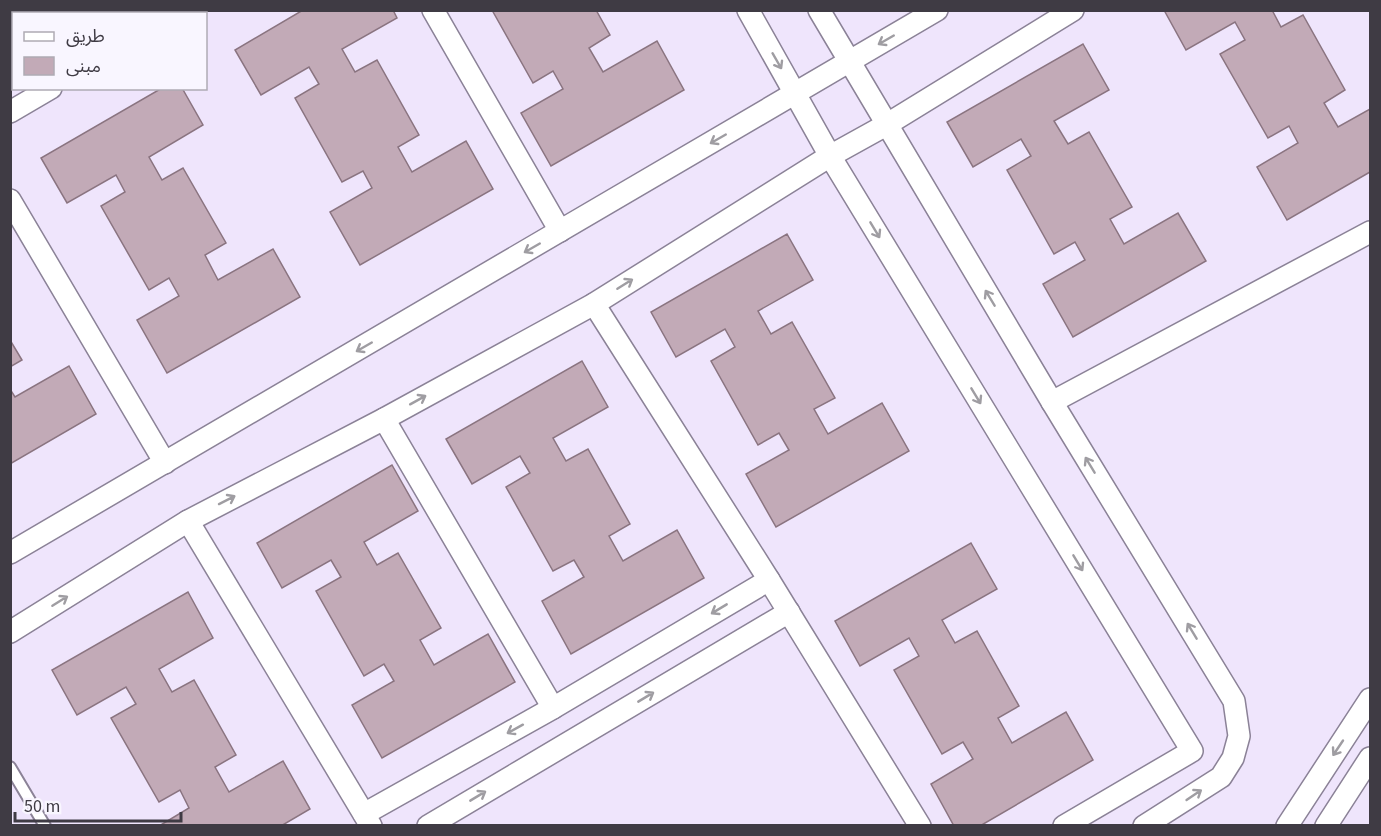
<svg xmlns="http://www.w3.org/2000/svg" width="1381" height="836" viewBox="0 0 1381 836" font-family="'Source Sans 3','Noto Sans Arabic',sans-serif">
  <style>
    .building { fill: #c2aab7; stroke: #8a7480; stroke-width: 1.5 }
    .lines { fill: none; stroke-linecap: round; stroke-linejoin: round }
    .service-casing { stroke: #8b8297; stroke-width: 14 }
    .minor-casing { stroke: #8b8297; stroke-width: 24 }
    .service { stroke: #fff; stroke-width: 10 }
    .minor { stroke: #fff; stroke-width: 21 }
    .oneway { stroke: #9f9da2 }
  </style>
  <rect width="100%" height="100%" fill="#efe5fc"/>
  <g class="building">
    <polygon points="303,10 393,10 397,18 342,49 355,72 377,60 419,135 398,147 412,172 466,141 493,189 360,265 330,212 372,188 363,171 342,182 295,98 319,84 309,67 261,95 235,50"/>
    <polygon points="492,10 596,10 610,35 589,48 603,72 657,41 684,90 551,166 521,113 563,89 553,71 533,83"/>
    <polygon points="1164,10 1272,10 1281,27 1303,15 1345,90 1324,103 1338,127 1370,109 1370,172 1287,220 1257,167 1298,143 1289,126 1268,138 1220,54 1245,40 1235,22 1186,50"/>
    <polygon points="1083,44 1109,90 1054,121 1068,144 1089,132 1132,207 1110,219 1124,244 1178,213 1206,261 1073,337 1043,284 1085,260 1075,242 1054,254 1007,170 1031,156 1021,139 973,167 947,122"/>
    <polygon points="162,88 182,88 203,125 149,157 162,180 183,168 226,243 205,255 218,280 273,249 300,297 167,373 137,320 179,296 169,278 149,290 101,206 125,192 116,175 67,203 41,158"/>
    <polygon points="787,234 813,280 758,311 771,334 792,322 835,398 814,409 828,434 882,403 909,451 776,527 746,474 789,450 779,433 758,445 711,361 735,347 725,329 676,357 651,312"/>
    <polygon points="10,340 22,360 10,367"/>
    <polygon points="582,361 608,407 553,438 566,461 588,449 630,524 609,536 623,561 677,530 704,578 571,654 542,601 584,577 574,560 553,571 506,487 530,473 520,456 472,484 446,439"/>
    <polygon points="69,366 96,414 10,464 10,389 15,397"/>
    <polygon points="392,465 418,511 364,542 377,565 398,553 441,628 420,640 434,665 488,634 515,682 382,758 352,705 394,681 384,664 364,676 316,591 341,577 331,560 282,588 257,543"/>
    <polygon points="971,543 997,589 942,620 955,643 977,631 1019,706 998,718 1012,743 1066,712 1093,760 980,826 954,826 931,784 973,759 963,742 942,754 894,670 919,656 909,638 860,666 835,621"/>
    <polygon points="188,592 213,638 159,669 172,692 194,680 236,755 215,767 229,792 283,761 310,809 281,826 159,826 189,808 180,790 159,802 111,718 136,704 126,687 77,715 52,670"/>
  </g>
  <g class="lines">
    <g class="service-casing">
      <polyline id="service" points="10,767 45,826"/>
    </g>
    <g class="minor-casing">
      <g id="minor">
        <polyline points="433,10 560,231"/>
        <polyline points="748,10 830,156 1192,751 1064,826"/>
        <polyline points="819,10 1052,402 1234,701 1239,736 1233,758 1221,777 1144,826"/>
        <polyline points="177,14 183,10"/>
        <polyline points="10,112 51,88"/>
        <polyline points="10,200 165,463"/>
        <polyline points="594,304 769,580 920,826"/>
        <polyline points="1052,402 1370,232"/>
        <polyline points="384,419 553,708"/>
        <polyline points="188,521 371,826"/>
        <polyline points="10,553 937,10"/>
        <polyline points="10,632 188,521 384,419 594,304 830,156 886,125 1073,10"/>
        <polyline points="364,814 553,708 769,580"/>
        <polyline points="428,826 789,612"/>
        <polyline points="1287,826 1370,699"/>
        <polyline points="1326,826 1370,758"/>
      </g>
    </g>
    <use href="#service" class="service"/>
    <use href="#minor" class="minor"/>
  </g>
  <defs><path id="oneway-shaft" d="M-6 0H5M1.5-3L5.5 0L1.5 3" fill="none" stroke-width="1.6" stroke-linecap="round" stroke-linejoin="round" transform="scale(1.5)"/></defs>
  <g class="oneway">
    <use href="#oneway-shaft" transform="translate(886 40) rotate(150)"/>
    <use href="#oneway-shaft" transform="translate(777 61) rotate(60)"/>
    <use href="#oneway-shaft" transform="translate(718 139) rotate(150)"/>
    <use href="#oneway-shaft" transform="translate(875 230) rotate(59)"/>
    <use href="#oneway-shaft" transform="translate(532 248) rotate(150)"/>
    <use href="#oneway-shaft" transform="translate(625 284) rotate(-32)"/>
    <use href="#oneway-shaft" transform="translate(990 298) rotate(-121)"/>
    <use href="#oneway-shaft" transform="translate(364 347) rotate(150)"/>
    <use href="#oneway-shaft" transform="translate(976 396) rotate(59)"/>
    <use href="#oneway-shaft" transform="translate(418 400) rotate(-29)"/>
    <use href="#oneway-shaft" transform="translate(1090 465) rotate(-121)"/>
    <use href="#oneway-shaft" transform="translate(227 500) rotate(-27)"/>
    <use href="#oneway-shaft" transform="translate(1078 563) rotate(59)"/>
    <use href="#oneway-shaft" transform="translate(60 601) rotate(-32)"/>
    <use href="#oneway-shaft" transform="translate(719 609) rotate(149)"/>
    <use href="#oneway-shaft" transform="translate(1192 631) rotate(-121)"/>
    <use href="#oneway-shaft" transform="translate(646 697) rotate(-31)"/>
    <use href="#oneway-shaft" transform="translate(515 729) rotate(151)"/>
    <use href="#oneway-shaft" transform="translate(1338 748) rotate(124)"/>
    <use href="#oneway-shaft" transform="translate(1194 795) rotate(-34)"/>
    <use href="#oneway-shaft" transform="translate(478 796) rotate(-31)"/>
  </g>
  <rect width="1381" height="836" fill="none" stroke="#3f3b44" stroke-width="24"/>
  <rect x="12" y="12" width="195" height="78" fill="#f9f6ff" stroke="#afabb4" stroke-width="1.5"/>
  <rect x="24" y="32" width="30" height="9" fill="#ffffff" stroke="#afabb4" stroke-width="1.5"/>
  <text x="66" y="42" font-size="18" fill="#3f3b44">طريق</text>
  <rect x="24" y="57" width="30" height="18" fill="#c2aab7" stroke="#afabb4" stroke-width="1.5"/>
  <text x="66" y="72" font-size="18" fill="#3f3b44">مبنى</text>
  <path d="M15 812v9h166v-9" fill="none" stroke="#3f3b44" stroke-width="3"/>
  <text x="24" y="812" font-size="18" fill="#3f3b44" stroke="#f9f6ff" stroke-width="4.5" paint-order="stroke">50 m</text>
</svg>
